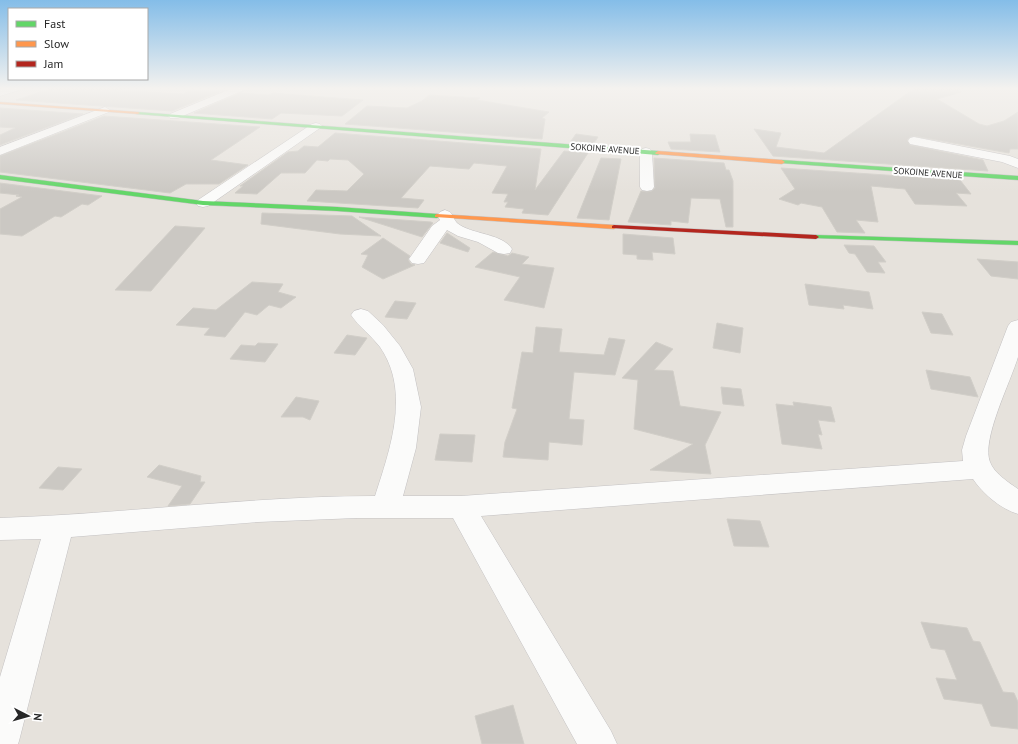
<svg xmlns="http://www.w3.org/2000/svg" width="1018" height="744" viewBox="0 0 1018 744" font-family="'PT Sans',sans-serif">
  <style>
    .building { fill: #cbc8c3; stroke: #d1cec8 }
    .lines { fill: none; stroke-linecap: round; stroke-linejoin: round }
    .street-casing { stroke: #c3c1c2; stroke-width: 1 }
    .fast-casing { stroke: #c3c1c2; stroke-width: 1 }
    .slow-casing { stroke: #c3c1c2; stroke-width: 1 }
    .jam-casing { stroke: #c3c1c2; stroke-width: 1 }
    .street { fill: #fbfbfa; fill-rule: evenodd }
    .fast { fill: #63d668; fill-rule: evenodd }
    .slow { fill: #ff974d; fill-rule: evenodd }
    .jam { fill: #b3261e; fill-rule: evenodd }
    .labels { text-anchor: middle; stroke-width: 4; stroke-linejoin: round; paint-order: stroke }
    .far-street-label { font-size: 9px; fill: #272727; stroke: #fff }
  </style>
  <rect width="100%" height="100%" fill="#e6e2dc"/>
  <g class="building">
    <polygon points="53,88 125,88 120,91 184,94 191,90 219,92 172,111 16,100"/>
    <polygon points="915,88 961,88 961,92 937,99 979,124 987,126 1004,121 1018,112 1018,149 1010,149 1009,153 914,136 910,137 907,140 910,145 983,160 988,171 773,156 754,129 781,133 776,147 824,153"/>
    <polygon points="240,93 269,95 273,93 363,100 342,116 281,113 272,119 194,113"/>
    <polygon points="429,95 480,98 477,100 549,112 542,118 545,119 542,139 345,124 367,106 407,108 422,101"/>
    <polygon points="0,108 83,114 0,145 0,135 15,128 0,127"/>
    <polygon points="104,116 260,127 211,160 248,165 219,184 186,184 170,193 0,172 0,156"/>
    <polygon points="335,133 541,149 535,190 564,151 588,153 548,215 522,213 524,209 505,207 508,202 504,202 508,194 492,193 507,166 474,163 469,169 430,166 401,198 424,200 418,208 307,201 316,190 347,191 364,174 348,160 330,159 328,161 317,160 305,173 281,173 257,194 235,193 243,186 240,186 288,152 298,151 304,146 318,147"/>
    <polygon points="576,134 598,137 594,143 571,141"/>
    <polygon points="690,134 715,135 720,152 671,149 668,142 691,142"/>
    <polygon points="601,158 621,159 609,220 577,218"/>
    <polygon points="654,158 724,163 726,170 729,170 733,181 733,227 726,227 720,199 691,198 688,223 671,221 671,225 628,222 641,191 647,192 652,191 655,188"/>
    <polygon points="781,168 960,180 971,194 956,193 967,206 915,204 905,189 871,186 878,222 856,220 865,233 837,232 822,207 801,203 798,205 779,199 795,189"/>
    <polygon points="0,183 102,196 88,205 82,204 61,217 55,216 22,236 0,234 0,209 22,197 16,196 19,195 0,193"/>
    <polygon points="262,213 352,216 381,236 340,234 261,224"/>
    <polygon points="359,217 431,222 433,223 422,237"/>
    <polygon points="175,226 205,228 151,291 115,290"/>
    <polygon points="447,233 470,248 468,252 440,243"/>
    <polygon points="623,234 673,238 675,254 652,252 653,260 637,259 637,255 623,254"/>
    <polygon points="383,238 410,256 408,260 411,264 415,265 383,279 362,267 368,255 361,254"/>
    <polygon points="844,245 874,246 886,262 878,262 885,273 867,272 855,254 849,253"/>
    <polygon points="493,252 508,256 512,253 529,257 522,264 554,268 544,308 504,300 520,277 475,267"/>
    <polygon points="977,259 1018,262 1018,279 991,276"/>
    <polygon points="252,282 283,284 278,292 296,297 281,308 269,305 257,315 245,312 225,337 204,335 210,328 176,325 193,308 216,310"/>
    <polygon points="805,284 869,292 873,309 843,305 844,309 809,305"/>
    <polygon points="395,301 416,303 407,319 385,317"/>
    <polygon points="922,312 942,314 953,335 931,333"/>
    <polygon points="717,323 743,328 740,353 713,348"/>
    <polygon points="536,327 562,329 559,352 604,355 609,338 625,340 615,375 574,372 569,419 584,420 582,445 549,442 548,460 503,457 505,442 517,409 512,408 522,352 533,353"/>
    <polygon points="347,335 367,338 355,355 334,353"/>
    <polygon points="656,342 673,349 654,370 673,371 680,406 721,412 705,445 711,474 650,470 693,444 634,429 638,380 622,378"/>
    <polygon points="258,343 278,344 265,362 230,359 241,345 255,346"/>
    <polygon points="926,370 970,377 978,397 931,389"/>
    <polygon points="721,387 741,389 744,406 723,404"/>
    <polygon points="296,397 319,401 310,420 303,417 281,417"/>
    <polygon points="793,402 831,407 835,422 818,420 822,435 818,434 822,449 782,444 776,404 794,406"/>
    <polygon points="440,434 475,435 472,462 435,460"/>
    <polygon points="159,465 201,476 200,482 205,482 190,504 168,506 182,486 147,477"/>
    <polygon points="58,467 82,469 63,490 39,488"/>
    <polygon points="727,519 760,521 769,547 734,546"/>
    <polygon points="921,622 967,628 973,641 980,642 1003,692 1014,693 1018,702 1018,729 991,726 982,704 944,699 936,678 957,680 945,650 931,648"/>
    <polygon points="513,705 524,744 482,744 475,716"/>
  </g>
  <g class="lines">
    <g class="street-casing">
      <g id="street">
        <polygon points="6,88 21,88 19,90 0,96 0,90"/>
        <polygon points="233,88 246,88 244,90 178,118 170,118 168,116 170,114"/>
        <polygon points="105,107 110,110 109,112 0,155 0,147"/>
        <polygon points="316,123 320,124 322,126 320,128 208,206 203,207 198,206 196,203 198,200 312,124"/>
        <polygon points="914,137 1010,156 1018,159 1018,168 1002,162 910,144 908,141 910,138"/>
        <polygon points="646,148 650,149 652,152 654,187 652,190 647,191 642,190 640,187 640,152 642,149"/>
        <path d="M445 210 450 212C453 215 454 220 457 223 472 235 502 233 512 249L510 253 504 254 498 253 478 242 458 236 447 230 424 263 418 264 412 263 409 259 432 226 440 220 437 215 440 212Z"/>
        <path d="M361 309 368 311 383 325 400 346 413 369 421 407 416 448 403 496H461L963 461 962 450 966 436 1008 326 1011 322 1018 320C1018 331 1018 346 1018 357 1011 381 981 440 990 462 994 473 1008 482 1018 489V514C1001 509 983 494 973 479L481 516 611 731 617 744H577L453 518H357L258 522 71 537 19 741 18 744H0V677L41 539 0 540V518C125 514 250 496 375 496 390 449 411 392 380 347 371 335 359 327 351 315L354 311Z"/>
      </g>
    </g>
    <g class="fast-casing">
      <g id="fast">
        <polygon points="138,112 658,151 661,153 658,155 136,114"/>
        <polygon points="782,160 1018,176 1018,180 780,163 780,161"/>
        <polygon points="0,175 203,201 337,207 437,214 440,216 437,218 337,211 203,205 0,179"/>
        <polygon points="816,235 1018,241 1018,245 814,238 813,237"/>
      </g>
    </g>
    <g class="slow-casing">
      <g id="slow">
        <polygon points="0,102 138,112 140,113 138,114 0,104"/>
        <polygon points="658,151 782,160 785,162 782,164 656,154 655,153"/>
        <polygon points="437,214 614,225 617,227 614,229 435,217 435,215"/>
      </g>
    </g>
    <g class="jam-casing">
      <polygon id="jam" points="614,225 816,235 819,237 816,239 612,228 612,226"/>
    </g>
    <use href="#street" class="street"/>
    <use href="#fast" class="fast"/>
    <use href="#slow" class="slow"/>
    <use href="#jam" class="jam"/>
  </g>
  <linearGradient id="sky" x2="0" y2="1"><stop stop-color="#84bde8"/><stop offset="0.46" stop-color="#f4f2ef"/><stop offset="1" stop-color="#f4f2ef" stop-opacity="0"/></linearGradient>
  <rect width="1018" height="192" fill="url(#sky)"/>
  <g class="labels">
    <g class="far-street-label">
      <text transform="translate(605 149) rotate(4)" y="3">SOKOINE AVENUE</text>
      <text transform="translate(928 173) rotate(4)" y="3">SOKOINE AVENUE</text>
    </g>
  </g>
  <rect x="8" y="8" width="140" height="72" fill="#ffffff" stroke="#a9a9a9"/>
  <rect x="16" y="21" width="20" height="6" fill="#63d668" stroke="#a9a9a9"/>
  <text x="44" y="28" font-size="12" fill="#272727">Fast</text>
  <rect x="16" y="41" width="20" height="6" fill="#ff974d" stroke="#a9a9a9"/>
  <text x="44" y="48" font-size="12" fill="#272727">Slow</text>
  <rect x="16" y="61" width="20" height="6" fill="#b3261e" stroke="#a9a9a9"/>
  <text x="44" y="68" font-size="12" fill="#272727">Jam</text>
  <g transform="translate(28 716) rotate(96)" stroke="#ffffff" stroke-width="3" paint-order="stroke">
  <path d="M0-3L7 15L0 10L-7 15Z" fill="#272727"/>
  <text y="-6" font-size="11" font-weight="bold" text-anchor="middle" fill="#272727">N</text>
  </g>
</svg>
